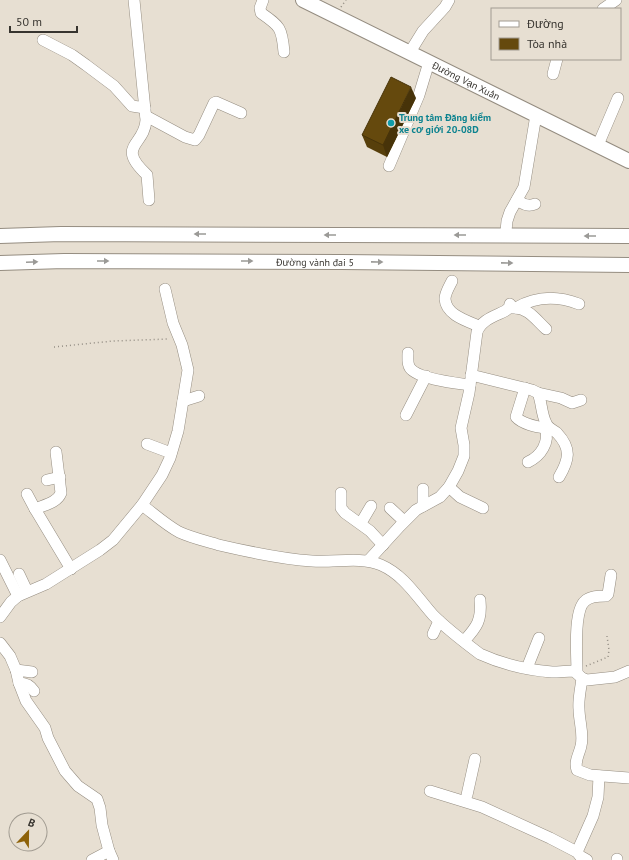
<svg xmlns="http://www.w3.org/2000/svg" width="629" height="860" viewBox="0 0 629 860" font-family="'PT Sans',sans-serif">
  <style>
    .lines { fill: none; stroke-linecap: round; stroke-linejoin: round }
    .minor-casing { stroke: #958d81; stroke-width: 12 }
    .major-casing { stroke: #958d81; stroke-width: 16 }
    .path { stroke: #938d84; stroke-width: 1.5; stroke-dasharray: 1 3; stroke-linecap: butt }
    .minor { stroke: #fff; stroke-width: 11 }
    .major { stroke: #fff; stroke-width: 14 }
    .wall { fill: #573f0b }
    .shaded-wall { fill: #473309 }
    .building { fill: #65490d; stroke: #473309 }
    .oneway { fill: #9b9a97 }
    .culture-dot { fill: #0f9aa8; stroke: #e7dfd2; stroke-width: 1.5 }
    .labels { text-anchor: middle; stroke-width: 4; stroke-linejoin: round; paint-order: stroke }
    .street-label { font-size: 10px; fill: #37342f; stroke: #e7dfd2 }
    .culture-label { font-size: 10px; font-weight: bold; fill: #0d838f; stroke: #e7dfd2; text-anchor: start }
  </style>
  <rect width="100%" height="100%" fill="#e7dfd2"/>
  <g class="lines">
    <g class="minor-casing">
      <g id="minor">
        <path d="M134 0 146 120C145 146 115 145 147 175L149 200"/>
        <path d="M263 0 260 8 261 13C280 26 282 28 284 52"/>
        <polyline points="603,9 616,0"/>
        <polyline points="43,40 72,55 86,65 114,86 132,106 145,108"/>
        <polyline points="410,52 423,31 445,7 449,0"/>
        <polyline points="553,74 557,59"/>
        <polyline points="146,116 185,137 195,140 199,135 214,103 216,102 241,113"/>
        <polyline points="598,145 618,98"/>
        <polyline points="389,166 419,95 429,62"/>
        <path d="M517 200C523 204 528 207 535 204"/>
        <polyline points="506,231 507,221 510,212 524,187 536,115"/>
        <path d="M452 281C449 287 445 293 445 299 446 315 467 321 479 326"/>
        <path d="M513 308C528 307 536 320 546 329"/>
        <path d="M516 308C536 296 558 296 579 304"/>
        <path d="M408 353C408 358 407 364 410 368 418 379 456 383 470 385"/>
        <path d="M471 375 532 390 538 393C542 403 541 413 546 423 548 428 553 430 557 433 572 449 569 460 559 477"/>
        <path d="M525 388 516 417C523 425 539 427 550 429"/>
        <polyline points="538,393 561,398 572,403 581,400"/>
        <polyline points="183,401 199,396"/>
        <polyline points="406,415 426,376"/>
        <polyline points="147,444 171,453"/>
        <path d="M528 462C541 456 550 442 545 428"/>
        <polyline points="47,480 60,477"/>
        <polyline points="449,487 460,497 483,508"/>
        <polyline points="423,489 423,506"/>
        <polyline points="341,493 341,508 345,513 370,531 383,545"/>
        <polyline points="27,494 35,509 71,569"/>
        <path d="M142 505C154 514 166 525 179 532 192 538 206 541 219 545 249 552 281 559 312 561 335 563 359 556 381 565 404 575 417 597 433 615 447 629 464 642 480 654 502 664 528 670 552 672 560 672 567 671 574 671L582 678 587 680 615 677 629 671"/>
        <polyline points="390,508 404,521"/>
        <path d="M35 509C44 505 57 503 61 493L56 452"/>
        <polyline points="361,523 371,506"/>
        <polyline points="0,560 18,596"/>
        <path d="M368 561 400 526 416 510 440 497 449 487 458 471 464 456V445L461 428 469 393 477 332C481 320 495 316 505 311L509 308 510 304"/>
        <polyline points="19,574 27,591"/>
        <polyline points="0,617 11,602 18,596 46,584 100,550 113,540 142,505 162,475 170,458 178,431 188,370 182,345 173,323 165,289"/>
        <polyline points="433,634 439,621"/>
        <path d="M464 641C477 627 482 620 480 600"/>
        <polyline points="0,643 10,656 16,670 19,683 26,701 45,728 48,738 65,771 78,786 97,799 100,808 102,825 109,851 113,860"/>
        <polyline points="527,668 539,638"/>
        <polyline points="16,670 32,672"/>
        <path d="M577 672C577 657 573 611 585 601 590 596 599 596 606 596L608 594 611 575"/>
        <path d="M582 678C581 688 578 699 579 709 579 721 584 734 581 746 579 755 574 761 577 770L590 775 629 778"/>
        <path d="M19 683C26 683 30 685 34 691"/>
        <polyline points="430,791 482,807 550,838 577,852 580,856 587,860"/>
        <polyline points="467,795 475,759"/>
        <polyline points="577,852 593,816 598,797 599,776"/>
        <polyline points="92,860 109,851"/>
        <polyline points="617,860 617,859"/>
      </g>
    </g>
    <g class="major-casing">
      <g id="major">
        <path id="s1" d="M303 0 629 161"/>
        <polyline points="0,236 61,234 629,236"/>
        <path id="s2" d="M0 263 64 261 342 262 629 265"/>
      </g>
    </g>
    <g class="path">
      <polyline points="341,7 346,0"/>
      <polyline points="54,347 113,341 169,339"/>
      <polyline points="586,666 608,657 609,650 607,636"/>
    </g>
    <use href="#minor" class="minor"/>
    <use href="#major" class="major"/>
  </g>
  <polygon class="wall" points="416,98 387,157 367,147 362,135"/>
  <polygon class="shaded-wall" points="411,87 416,98 387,157 383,145"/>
  <polygon class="building" points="391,77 411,87 383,145 362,135"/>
  <defs><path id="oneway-solid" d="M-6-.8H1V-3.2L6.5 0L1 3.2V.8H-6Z"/></defs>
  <g class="oneway">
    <use href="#oneway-solid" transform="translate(200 234) rotate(-180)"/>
    <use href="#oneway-solid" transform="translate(330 235) rotate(-180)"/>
    <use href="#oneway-solid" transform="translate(460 235) rotate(-180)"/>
    <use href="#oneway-solid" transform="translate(590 236) rotate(-180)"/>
    <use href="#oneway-solid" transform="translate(103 261)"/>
    <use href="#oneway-solid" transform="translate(247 261)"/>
    <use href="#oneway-solid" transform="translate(32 262) rotate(-2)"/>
    <use href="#oneway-solid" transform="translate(377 262) rotate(1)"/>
    <use href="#oneway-solid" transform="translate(507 263) rotate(1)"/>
  </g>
  <circle class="culture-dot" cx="391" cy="123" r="4"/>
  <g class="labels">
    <g class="street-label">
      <text dy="4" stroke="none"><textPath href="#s1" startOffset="182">Đường Vạn Xuân</textPath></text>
      <text dy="4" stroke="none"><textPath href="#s2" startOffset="315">Đường vành đai 5</textPath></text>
    </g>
    <g class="culture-label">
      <text x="399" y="121">Trung tâm Đăng kiểm<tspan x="399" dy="12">xe cơ giới 20-08D</tspan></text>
    </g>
  </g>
  <rect x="491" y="8" width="130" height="52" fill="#e7dfd2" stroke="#a19b91"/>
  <rect x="499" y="21" width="20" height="6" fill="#ffffff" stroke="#a19b91"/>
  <text x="527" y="28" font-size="12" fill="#37342f">Đường</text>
  <rect x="499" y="38" width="20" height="12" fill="#65490d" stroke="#a19b91"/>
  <text x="527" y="48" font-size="12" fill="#37342f">Tòa nhà</text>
  <g transform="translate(28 832) rotate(22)"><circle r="19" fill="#e7dfd2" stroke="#a19b91"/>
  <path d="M0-3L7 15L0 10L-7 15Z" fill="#8e6208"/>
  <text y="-6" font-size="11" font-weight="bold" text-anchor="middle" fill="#37342f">B</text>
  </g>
  <path d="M10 26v6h67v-6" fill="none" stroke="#37342f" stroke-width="2"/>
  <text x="16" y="26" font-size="12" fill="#37342f" stroke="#e7dfd2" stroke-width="3" paint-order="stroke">50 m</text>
</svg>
